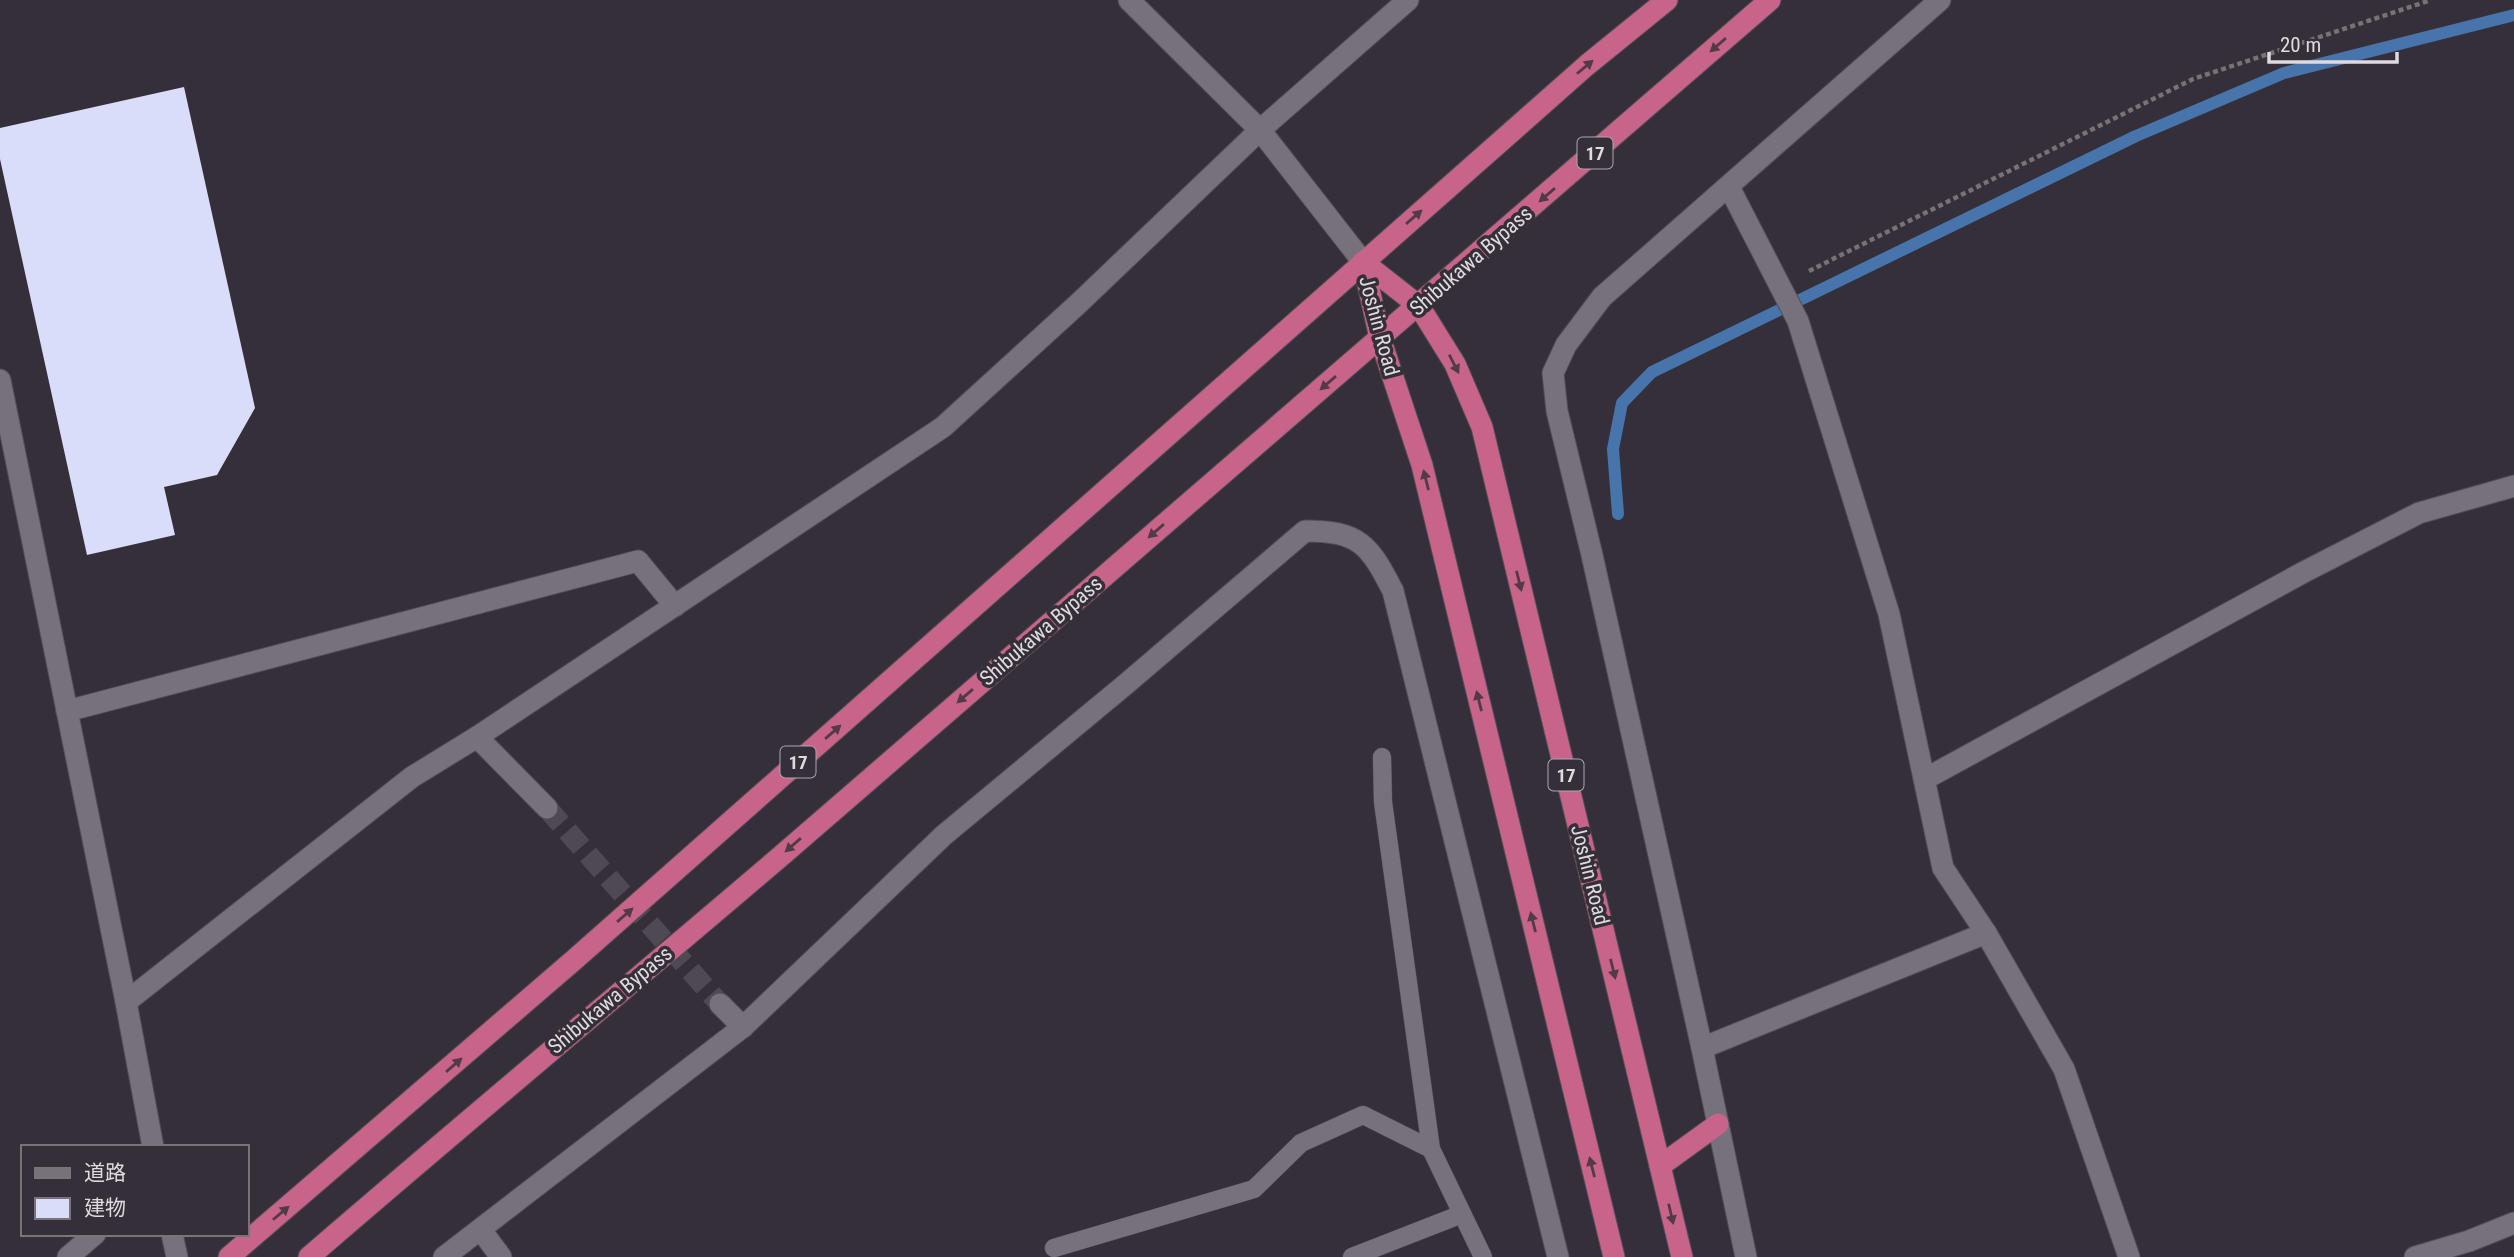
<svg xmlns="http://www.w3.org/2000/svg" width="2514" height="1257" viewBox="0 0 2514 1257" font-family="'Roboto Condensed','Noto Sans JP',sans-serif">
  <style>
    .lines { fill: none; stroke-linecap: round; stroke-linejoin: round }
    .stream { stroke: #4774ab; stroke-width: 12 }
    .building { fill: #daddfa }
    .minor-tunnel { stroke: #4e4952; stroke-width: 21; stroke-dasharray: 21 10; stroke-linecap: butt }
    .service-casing { stroke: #524e57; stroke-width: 19 }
    .minor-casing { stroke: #524e57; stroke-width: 23 }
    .tertiary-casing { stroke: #524e57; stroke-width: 23 }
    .trunk-casing { stroke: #524e57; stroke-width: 23 }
    .path { stroke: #77727a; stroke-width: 4.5; stroke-dasharray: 5 3.5; stroke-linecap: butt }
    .service { stroke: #77717c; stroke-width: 18 }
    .minor { stroke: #77717c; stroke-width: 21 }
    .tertiary { stroke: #77717c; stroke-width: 21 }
    .trunk { stroke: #c86489; stroke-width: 21 }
    .oneway { fill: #523a49 }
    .labels { text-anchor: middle; stroke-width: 7; stroke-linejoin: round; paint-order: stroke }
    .shield { fill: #352f39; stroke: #aba7af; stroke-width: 2 }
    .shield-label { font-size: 19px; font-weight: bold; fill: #dedae1 }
    .street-label { font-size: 21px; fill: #dedae1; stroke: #352f39 }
  </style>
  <rect width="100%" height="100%" fill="#352f39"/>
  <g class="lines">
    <polyline class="stream" points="1618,514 1613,449 1622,403 1652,372 2136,136 2284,73 2514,15"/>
  </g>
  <polygon class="building" points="184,87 255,408 217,475 164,487 175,535 87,555 0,159 0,128"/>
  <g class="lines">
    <polyline class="minor-tunnel" points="547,808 720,1004"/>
    <g class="service-casing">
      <g id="service">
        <polyline points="1382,757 1383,802 1431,1149 1483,1257"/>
        <polyline points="1054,1248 1254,1189 1301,1143 1363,1115 1431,1149"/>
        <polyline points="1352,1257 1462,1214"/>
      </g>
    </g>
    <g class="minor-casing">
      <g id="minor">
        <polyline points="1729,187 1798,321 1889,614 1943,868 1986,933 2064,1069 2129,1257"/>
        <polyline points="0,380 126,1002 153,1147"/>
        <polyline points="67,711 638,561 675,606"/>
        <polyline points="477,737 547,808"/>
        <polyline points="1925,779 2304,572 2419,513 2514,486"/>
        <polyline points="126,1002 412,777 477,737 943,427 1079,303 1260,130 1129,0"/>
        <polyline points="720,1004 743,1027"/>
        <polyline points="1702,1048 1986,933"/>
        <polyline points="481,1230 501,1257"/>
        <polyline points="172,1234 177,1257"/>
        <polyline points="68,1257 95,1234"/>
        <path d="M444 1257 743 1027 944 835 1126 684 1305 531C1359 531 1369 544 1393 591L1558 1257"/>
        <polyline points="2415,1257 2469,1241 2514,1223"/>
      </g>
    </g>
    <g class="tertiary-casing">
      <g id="tertiary">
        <polyline points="1363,262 1260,130 1408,0"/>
        <polyline points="1746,1257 1702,1048 1592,555 1557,411 1553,373 1566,345 1602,297 1940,0"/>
      </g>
    </g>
    <g class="trunk-casing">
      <g id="trunk">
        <polyline points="1363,262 1419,306 1455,364 1482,427 1682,1257"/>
        <polyline points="1363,262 1380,338 1422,465 1614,1257"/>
        <polyline points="1660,1166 1718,1124"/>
        <polyline points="229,1257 574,960 1587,65 1667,0"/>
        <path d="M309 1257C465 1122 624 990 781 856 1112 572 1442 287 1770 0"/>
      </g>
    </g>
    <polyline class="path" points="1809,271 2193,79 2431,0"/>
    <use href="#service" class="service"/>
    <use href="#minor" class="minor"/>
    <use href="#tertiary" class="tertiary"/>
    <use href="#trunk" class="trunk"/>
  </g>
  <defs><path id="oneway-solid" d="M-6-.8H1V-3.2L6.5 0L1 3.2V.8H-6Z" transform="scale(1.75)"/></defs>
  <g class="oneway">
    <use href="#oneway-solid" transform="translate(1718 45) rotate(139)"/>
    <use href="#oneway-solid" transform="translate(1585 67) rotate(-40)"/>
    <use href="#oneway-solid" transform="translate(1547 195) rotate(139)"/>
    <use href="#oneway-solid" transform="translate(1414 217) rotate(-41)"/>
    <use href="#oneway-solid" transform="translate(1454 364) rotate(63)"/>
    <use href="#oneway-solid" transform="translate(1328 383) rotate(139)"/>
    <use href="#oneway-solid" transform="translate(1426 480) rotate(-104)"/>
    <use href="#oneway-solid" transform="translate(1156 531) rotate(139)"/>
    <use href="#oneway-solid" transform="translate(1519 581) rotate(76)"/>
    <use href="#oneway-solid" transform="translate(965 696) rotate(139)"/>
    <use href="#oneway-solid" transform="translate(1479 701) rotate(-104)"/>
    <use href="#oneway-solid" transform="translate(833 732) rotate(-41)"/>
    <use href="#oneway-solid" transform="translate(793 845) rotate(139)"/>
    <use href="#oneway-solid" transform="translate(625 915) rotate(-41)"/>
    <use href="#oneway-solid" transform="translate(1533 922) rotate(-104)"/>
    <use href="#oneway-solid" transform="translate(1613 969) rotate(76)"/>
    <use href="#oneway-solid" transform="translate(454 1065) rotate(-41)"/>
    <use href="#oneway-solid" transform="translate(1592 1167) rotate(-104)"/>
    <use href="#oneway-solid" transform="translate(281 1213) rotate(-40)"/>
    <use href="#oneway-solid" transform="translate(1671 1214) rotate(77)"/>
  </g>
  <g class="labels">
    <g class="shield">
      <rect x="1577.5" y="137.5" width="35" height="31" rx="5"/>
      <rect x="780.5" y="746.5" width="35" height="31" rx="5"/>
      <rect x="1548.5" y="759.5" width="35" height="31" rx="5"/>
    </g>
    <g class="shield-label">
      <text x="1595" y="160">17</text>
      <text x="798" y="769">17</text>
      <text x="1566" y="782">17</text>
    </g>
    <g class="street-label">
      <text transform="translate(1471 261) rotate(-41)" y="7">Shibukawa Bypass</text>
      <text transform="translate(1379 326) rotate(75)" y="7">Joshin Road</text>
      <text transform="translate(1041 631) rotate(-41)" y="7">Shibukawa Bypass</text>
      <text transform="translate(1590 875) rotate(76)" y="7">Joshin Road</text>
      <text transform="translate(610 1000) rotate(-40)" y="7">Shibukawa Bypass</text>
    </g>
  </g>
  <rect x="21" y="1145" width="228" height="91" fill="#352f39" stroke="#79737c" stroke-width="2"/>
  <rect x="35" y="1168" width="35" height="10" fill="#77717c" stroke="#79737c" stroke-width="2"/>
  <text x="84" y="1180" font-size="21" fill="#dedae1">道路</text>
  <rect x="35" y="1198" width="35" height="21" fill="#daddfa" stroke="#79737c" stroke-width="2"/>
  <text x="84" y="1215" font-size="21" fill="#dedae1">建物</text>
  <path d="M2269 52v10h128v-10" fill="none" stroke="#dedae1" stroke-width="3.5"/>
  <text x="2280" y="52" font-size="21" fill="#dedae1" stroke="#352f39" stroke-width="5" paint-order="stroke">20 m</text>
</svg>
